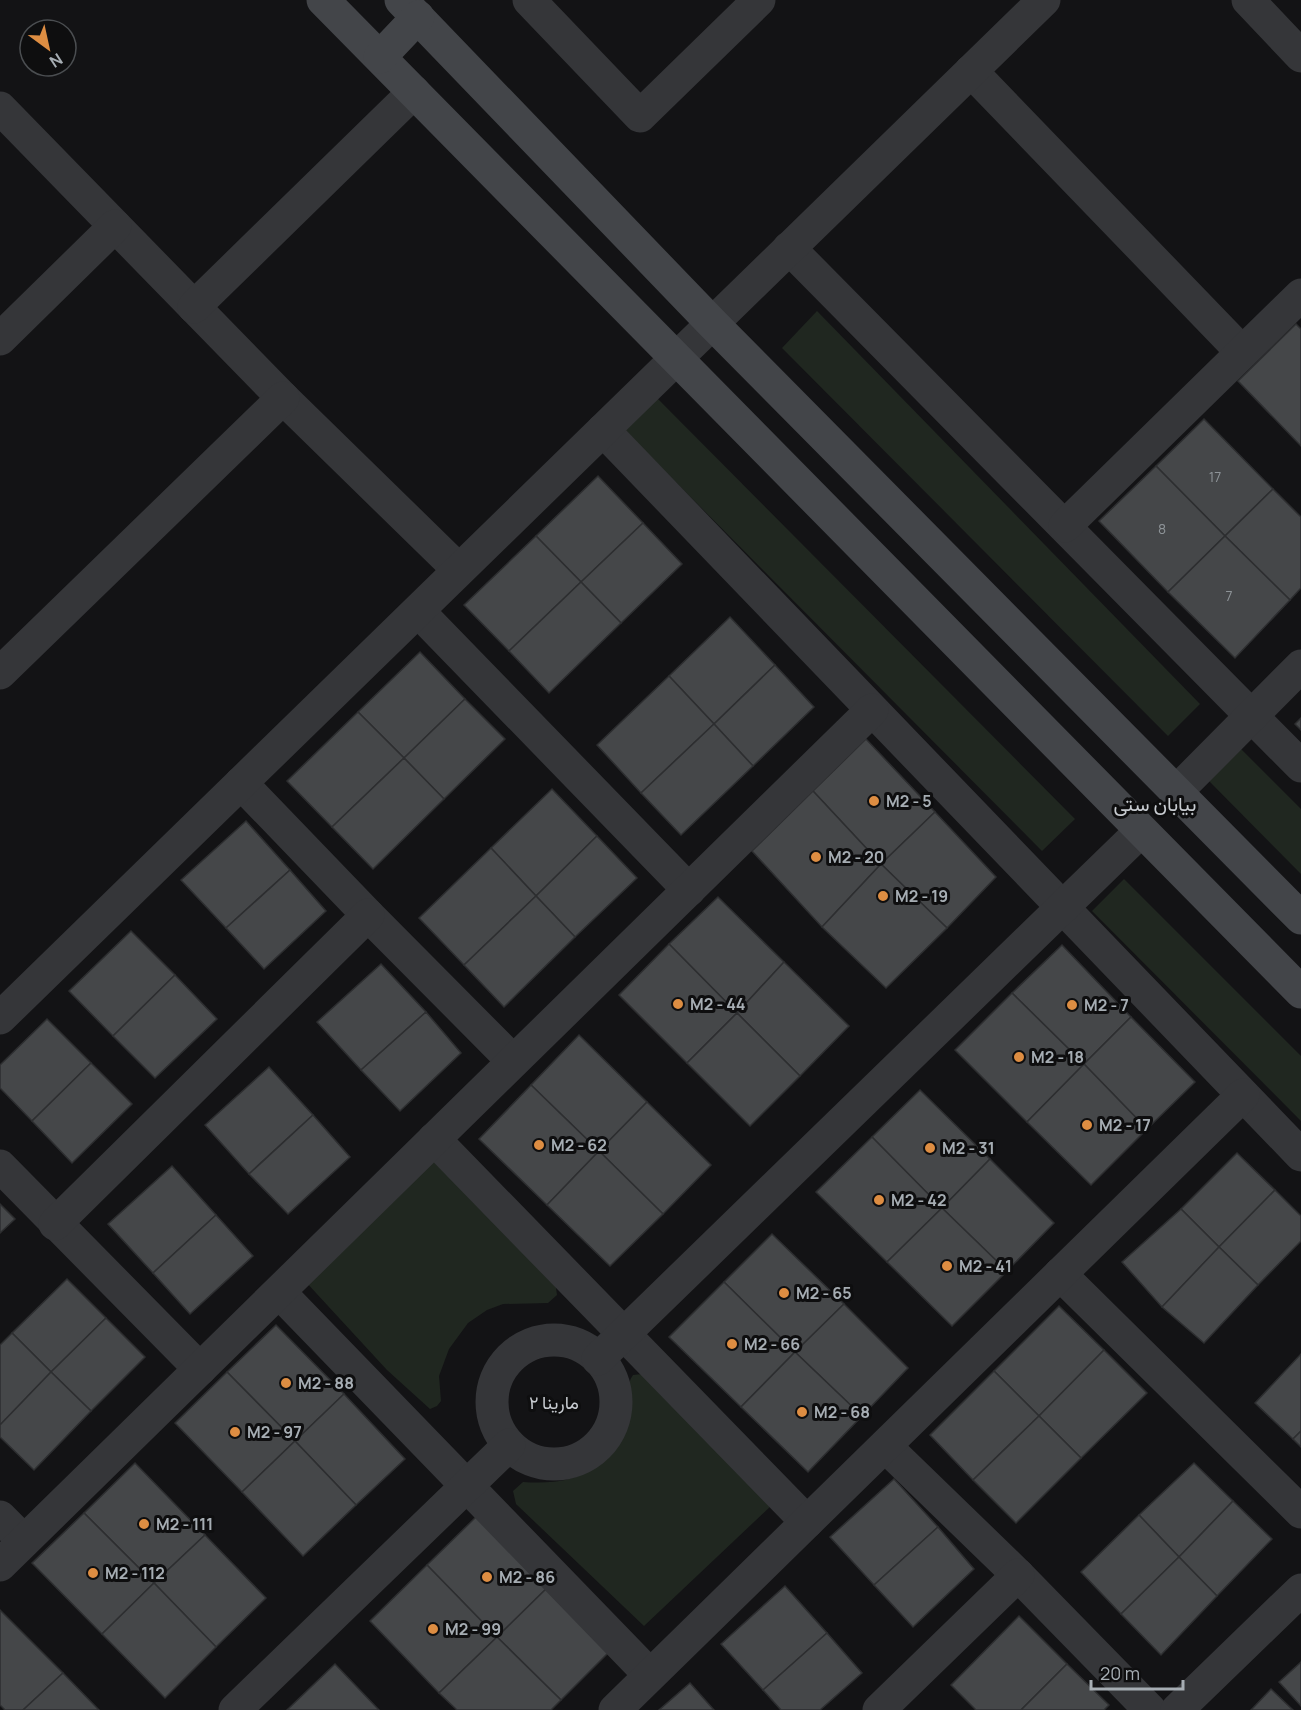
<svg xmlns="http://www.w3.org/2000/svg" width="1301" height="1710" viewBox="0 0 1301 1710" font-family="Manrope,Vazirmatn,sans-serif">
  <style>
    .green { fill: #202720 }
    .building { fill: #454749; stroke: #2d2e30; stroke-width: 1.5 }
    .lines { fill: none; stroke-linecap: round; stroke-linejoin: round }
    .street { stroke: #353639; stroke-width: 33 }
    .secondary { stroke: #434549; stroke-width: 33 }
    .poi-dot { fill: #dd8d42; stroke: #0e0e0f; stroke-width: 2 }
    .labels { text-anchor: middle; stroke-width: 6; stroke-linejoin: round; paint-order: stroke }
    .number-label { font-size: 14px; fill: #8e9498 }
    .poi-label { font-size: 16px; font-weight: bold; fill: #a6adb3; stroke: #0e0e0f; text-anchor: start }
    .neighbourhood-label { font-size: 18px; fill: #c7cbd0; stroke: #0e0e0f }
    .quarter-label { font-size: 20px; fill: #c7cbd0; stroke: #0e0e0f }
  </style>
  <rect width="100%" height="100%" fill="#131315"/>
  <g class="green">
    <polygon points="817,311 1200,704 1168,736 782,348"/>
    <polygon points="657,398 1075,819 1042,851 624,430"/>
    <polygon points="1241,749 1301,809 1301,874 1209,781"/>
    <polygon points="1124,879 1301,1056 1301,1121 1092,911"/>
    <polygon points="420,1145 555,1281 557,1295 548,1303 503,1304 487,1310 468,1323 449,1349 439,1376 441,1401 437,1406 430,1409 387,1370 293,1268"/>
    <path d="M642 1374 773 1504 644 1626 516 1504 513 1491 523 1482C538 1483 554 1483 569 1479 595 1472 627 1444 630 1415 632 1401 624 1387 633 1375Z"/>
  </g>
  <g class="building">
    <polygon points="1296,324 1301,329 1301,446 1238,381"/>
    <polygon points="1204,419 1273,489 1225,536 1156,466"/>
    <polygon points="1156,466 1225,536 1168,592 1099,521"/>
    <polygon points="598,476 643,523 581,582 536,536"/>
    <polygon points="1273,489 1301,517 1301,588 1290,600 1225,536"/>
    <polygon points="643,523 682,564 621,623 581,582"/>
    <polygon points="536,536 581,582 509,651 464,605"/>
    <polygon points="1225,536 1290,600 1235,658 1168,592"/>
    <polygon points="581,582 621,623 549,693 509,651"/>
    <polygon points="730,617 775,665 714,724 669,676"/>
    <polygon points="420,652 465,699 404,758 358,712"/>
    <polygon points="775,665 814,707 753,766 714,724"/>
    <polygon points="669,676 714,724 641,793 597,745"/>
    <polygon points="465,699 505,739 444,799 404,758"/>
    <polygon points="358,712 404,758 332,827 287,781"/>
    <polygon points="1301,718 1301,730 1295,724"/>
    <polygon points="714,724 753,766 681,835 641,793"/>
    <polygon points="866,739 935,812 881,864 813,791"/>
    <polygon points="404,758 444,799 373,869 332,827"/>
    <polygon points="552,789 597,836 536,896 491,848"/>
    <polygon points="813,791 881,864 822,927 752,851"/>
    <polygon points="935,812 996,877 947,928 881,864"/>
    <polygon points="246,821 290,870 226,928 181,880"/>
    <polygon points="597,836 637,878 575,937 536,896"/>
    <polygon points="491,848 536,896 464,965 419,918"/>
    <polygon points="881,864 947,928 886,988 822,927"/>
    <polygon points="290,870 326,911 264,969 226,928"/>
    <polygon points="536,896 575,937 504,1007 464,965"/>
    <polygon points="718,897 784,962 737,1013 669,944"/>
    <polygon points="131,931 175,975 113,1036 69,991"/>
    <polygon points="669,944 737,1013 687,1063 619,995"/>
    <polygon points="1062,945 1131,1017 1084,1064 1012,993"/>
    <polygon points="784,962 849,1026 800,1076 737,1013"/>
    <polygon points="381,964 426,1012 361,1070 317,1022"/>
    <polygon points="175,975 217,1019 155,1078 113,1036"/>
    <polygon points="1012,993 1084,1064 1027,1122 955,1050"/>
    <polygon points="426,1012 461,1053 400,1111 361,1070"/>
    <polygon points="737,1013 800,1076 750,1126 687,1063"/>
    <polygon points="1131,1017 1195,1082 1147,1129 1084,1064"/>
    <polygon points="47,1019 91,1063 32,1121 0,1088 0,1065"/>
    <polygon points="579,1035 647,1102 599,1151 531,1085"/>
    <polygon points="91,1063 132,1104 72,1163 32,1121"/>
    <polygon points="1084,1064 1147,1129 1091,1185 1027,1122"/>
    <polygon points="269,1067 313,1115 249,1174 205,1125"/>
    <polygon points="531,1085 599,1151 547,1205 479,1139"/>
    <polygon points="920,1090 990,1159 942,1208 872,1137"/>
    <polygon points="647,1102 711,1165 663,1214 599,1151"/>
    <polygon points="313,1115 350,1157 288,1214 249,1174"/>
    <polygon points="872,1137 942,1208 887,1262 816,1192"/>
    <polygon points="599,1151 663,1214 610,1266 547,1205"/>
    <polygon points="1237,1153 1275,1190 1219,1247 1181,1209"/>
    <polygon points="990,1159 1054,1223 1007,1271 942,1208"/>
    <polygon points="172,1166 216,1215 153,1273 108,1224"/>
    <polygon points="1275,1190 1301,1216 1301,1241 1258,1285 1219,1247"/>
    <polygon points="0,1204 15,1219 0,1233"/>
    <polygon points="942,1208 1007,1271 952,1326 887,1262"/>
    <polygon points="1181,1209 1219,1247 1162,1307 1122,1262"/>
    <polygon points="216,1215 253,1256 190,1314 153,1273"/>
    <polygon points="772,1234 844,1304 795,1352 724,1282"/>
    <polygon points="1219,1247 1258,1285 1204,1343 1162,1307"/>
    <polygon points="67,1279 106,1318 51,1372 12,1333"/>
    <polygon points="724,1282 795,1352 741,1407 669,1337"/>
    <polygon points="844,1304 908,1368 862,1416 795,1352"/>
    <polygon points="1059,1306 1104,1350 1039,1416 994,1371"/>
    <polygon points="106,1318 145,1357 91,1411 51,1372"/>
    <polygon points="276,1325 344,1394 295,1441 227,1372"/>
    <polygon points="12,1333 51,1372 0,1425 0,1345"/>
    <polygon points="1104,1350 1147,1393 1081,1458 1039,1416"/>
    <polygon points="795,1352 862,1416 808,1472 741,1407"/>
    <polygon points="1301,1354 1301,1431 1293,1439 1255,1403"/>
    <polygon points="994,1371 1039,1416 973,1480 930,1435"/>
    <polygon points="51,1372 91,1411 34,1470 0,1437 0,1425"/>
    <polygon points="227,1372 295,1441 242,1492 175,1423"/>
    <polygon points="344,1394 405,1459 356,1505 295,1441"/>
    <polygon points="1039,1416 1081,1458 1016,1523 973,1480"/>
    <polygon points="1301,1431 1301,1447 1293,1439"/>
    <polygon points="295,1441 356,1505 303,1556 242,1492"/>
    <polygon points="135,1463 205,1535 154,1583 84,1513"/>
    <polygon points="1194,1463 1233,1501 1179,1557 1139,1515"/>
    <polygon points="894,1479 938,1527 874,1585 830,1537"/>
    <polygon points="1233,1501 1272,1539 1217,1596 1179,1557"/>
    <polygon points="84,1513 154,1583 102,1634 32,1563"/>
    <polygon points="1139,1515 1179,1557 1121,1614 1081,1572"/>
    <polygon points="477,1516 546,1589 497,1637 427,1565"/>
    <polygon points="938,1527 974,1569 913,1627 874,1585"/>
    <polygon points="205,1535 266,1598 216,1647 154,1583"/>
    <polygon points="1179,1557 1217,1596 1161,1655 1121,1614"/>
    <polygon points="427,1565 497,1637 439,1693 370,1621"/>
    <polygon points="154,1583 216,1647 165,1698 102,1634"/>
    <polygon points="785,1586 827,1633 763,1690 721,1644"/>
    <polygon points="546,1589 608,1653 561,1700 497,1637"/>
    <polygon points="0,1610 63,1673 23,1710 5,1710 0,1705"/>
    <polygon points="1019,1616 1067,1664 1021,1710 976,1710 951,1685"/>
    <polygon points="827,1633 862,1673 820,1710 781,1710 763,1690"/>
    <polygon points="497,1637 561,1700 551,1710 457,1710 439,1693"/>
    <polygon points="1301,1662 1301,1706 1279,1682"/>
    <polygon points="335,1664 379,1710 287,1710"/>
    <polygon points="1067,1664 1109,1705 1104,1710 1021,1710"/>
    <polygon points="63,1673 99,1710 23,1710"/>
    <polygon points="690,1683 714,1710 659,1710"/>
    <polygon points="1271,1689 1293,1710 1251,1710"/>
  </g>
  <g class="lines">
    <g class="street">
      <polyline points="529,0 640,116 759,0"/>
      <polyline points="1248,0 1301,56"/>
      <polyline points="971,71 1242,352"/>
      <polyline points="0,108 283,398 459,570"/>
      <polyline points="789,248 1301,766"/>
      <polyline points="194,307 414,92"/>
      <polyline points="0,339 115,226"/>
      <polyline points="603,430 1301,1155"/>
      <polyline points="1065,526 1301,295"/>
      <polyline points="418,611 689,890"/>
      <polyline points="0,673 283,398"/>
      <polyline points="241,783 368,915 513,1061"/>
      <polyline points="1176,792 1301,666"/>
      <polyline points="0,1018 1044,0"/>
      <polyline points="434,1139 807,1522"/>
      <polyline points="0,1166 200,1369"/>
      <polyline points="55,1224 368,915"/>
      <polyline points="1060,1274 1301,1512"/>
      <polyline points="279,1292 650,1675"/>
      <circle cx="554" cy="1402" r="62"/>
      <polyline points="598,1359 1141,831"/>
      <polyline points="885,1446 1018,1575 1150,1710"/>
      <polyline points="0,1517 24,1541"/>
      <polyline points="0,1565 872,710"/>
      <polyline points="235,1710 509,1445"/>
      <polyline points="615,1710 1243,1095"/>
      <polyline points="879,1710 1018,1575"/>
      <polyline points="1177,1710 1301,1590"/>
    </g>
    <g class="secondary">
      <polyline points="323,0 1301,992"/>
      <polyline points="401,0 712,323 1301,918"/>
      <polyline points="380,57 418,17"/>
    </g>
  </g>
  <g class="poi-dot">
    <circle cx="874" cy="801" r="6"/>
    <circle cx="816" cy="857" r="6"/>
    <circle cx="883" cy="896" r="6"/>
    <circle cx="678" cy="1004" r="6"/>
    <circle cx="1072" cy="1005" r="6"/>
    <circle cx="1019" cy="1057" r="6"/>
    <circle cx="1087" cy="1125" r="6"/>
    <circle cx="539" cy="1145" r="6"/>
    <circle cx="930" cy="1148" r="6"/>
    <circle cx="879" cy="1200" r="6"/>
    <circle cx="947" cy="1266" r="6"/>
    <circle cx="784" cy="1293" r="6"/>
    <circle cx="732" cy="1344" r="6"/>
    <circle cx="286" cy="1383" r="6"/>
    <circle cx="802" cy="1412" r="6"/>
    <circle cx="235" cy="1432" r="6"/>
    <circle cx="144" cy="1524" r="6"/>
    <circle cx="93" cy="1573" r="6"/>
    <circle cx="487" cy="1577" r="6"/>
    <circle cx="433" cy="1629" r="6"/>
  </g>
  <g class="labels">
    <g class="number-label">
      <text x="1215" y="482">17</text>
      <text x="1162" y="534">8</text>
      <text x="1229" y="601">7</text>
    </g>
    <g class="poi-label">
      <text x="886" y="807">M2 - 5</text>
      <text x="828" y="863">M2 - 20</text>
      <text x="895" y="902">M2 - 19</text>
      <text x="690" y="1010">M2 - 44</text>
      <text x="1084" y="1011">M2 - 7</text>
      <text x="1031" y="1063">M2 - 18</text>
      <text x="1099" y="1131">M2 - 17</text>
      <text x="551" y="1151">M2 - 62</text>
      <text x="942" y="1154">M2 - 31</text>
      <text x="891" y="1206">M2 - 42</text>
      <text x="959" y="1272">M2 - 41</text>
      <text x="796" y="1299">M2 - 65</text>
      <text x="744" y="1350">M2 - 66</text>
      <text x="298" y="1389">M2 - 88</text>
      <text x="814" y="1418">M2 - 68</text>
      <text x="247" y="1438">M2 - 97</text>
      <text x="156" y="1530">M2 - 111</text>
      <text x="105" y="1579">M2 - 112</text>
      <text x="499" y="1583">M2 - 86</text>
      <text x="445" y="1635">M2 - 99</text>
    </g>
    <g class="neighbourhood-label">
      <text x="554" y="1409">مارینا ٢</text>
    </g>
    <g class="quarter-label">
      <text x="1155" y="811">بیابان ستی</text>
    </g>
  </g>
  <g transform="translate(48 48) rotate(147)"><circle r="28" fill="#0e0e0f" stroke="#4b4e51" stroke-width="1.5"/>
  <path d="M0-4.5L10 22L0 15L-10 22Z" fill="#dd8d42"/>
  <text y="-9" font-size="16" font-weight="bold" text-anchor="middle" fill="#a6adb3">N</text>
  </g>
  <path d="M1091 1680v9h92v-9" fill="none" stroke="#a6adb3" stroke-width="3"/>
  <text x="1100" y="1680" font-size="18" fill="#a6adb3" stroke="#0e0e0f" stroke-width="4.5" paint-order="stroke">20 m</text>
</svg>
